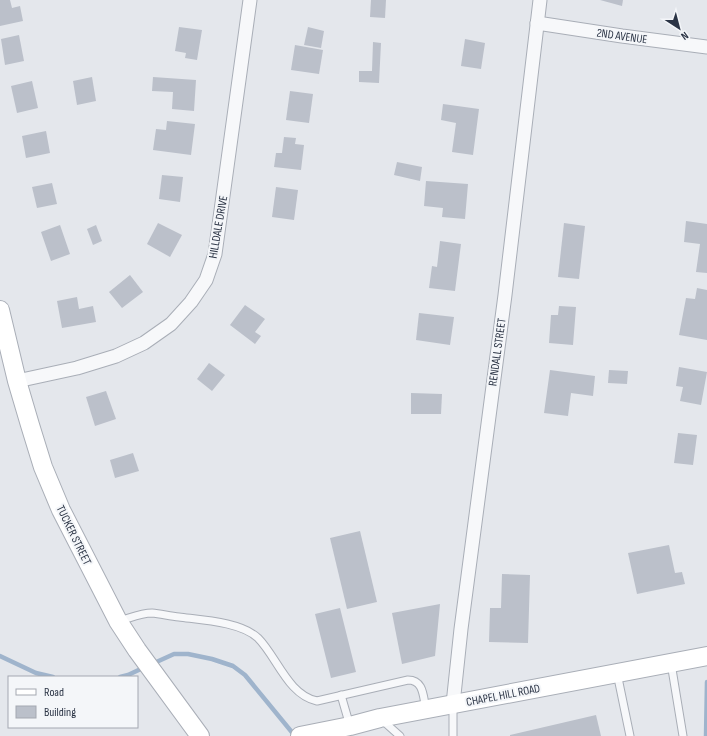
<svg xmlns="http://www.w3.org/2000/svg" width="707" height="736" viewBox="0 0 707 736" font-family="'Sofia Sans Condensed',sans-serif">
  <style>
    .lines { fill: none; stroke-linecap: round; stroke-linejoin: round }
    .stream { stroke: #9fb4cc; stroke-width: 4.5 }
    .building { fill: #bbc0ca }
    .lane-casing { stroke: #a9aeb7; stroke-width: 9 }
    .street-casing { stroke: #a9aeb7; stroke-width: 15 }
    .secondary-casing { stroke: #a9aeb7; stroke-width: 20 }
    .lane { stroke: #f7f8fa; stroke-width: 7 }
    .street { stroke: #f7f8fa; stroke-width: 13 }
    .secondary { stroke: #fff; stroke-width: 18 }
    .labels { text-anchor: middle; stroke-width: 4; stroke-linejoin: round; paint-order: stroke }
    .street-label { font-size: 12px; fill: #2b3445; stroke: #f4f6f9 }
  </style>
  <rect width="100%" height="100%" fill="#e4e7ec"/>
  <g class="lines">
    <g class="stream">
      <polyline points="0,656 36,673 53,677"/>
      <polyline points="152,664 174,654 188,654 212,659 233,666 245,675 295,736"/>
      <polyline points="120,677 128,675 145,667"/>
      <polyline points="706,736 707,682"/>
    </g>
  </g>
  <g class="building">
    <polygon points="0,0 10,0 12,8 20,6 23,21 0,26"/>
    <polygon points="371,0 386,0 385,18 370,17"/>
    <polygon points="600,0 623,0 622,6"/>
    <polygon points="179,27 202,30 197,60 185,58 186,53 175,51"/>
    <polygon points="308,27 324,31 321,48 304,45"/>
    <polygon points="19,35 24,61 5,65 1,39"/>
    <polygon points="465,39 485,43 481,69 461,66"/>
    <polygon points="373,42 381,43 379,83 359,82 359,71 372,71"/>
    <polygon points="295,45 323,50 319,74 291,70"/>
    <polygon points="92,77 96,101 77,105 73,81"/>
    <polygon points="153,77 196,80 194,111 172,109 173,92 152,91"/>
    <polygon points="32,81 38,108 17,113 11,86"/>
    <polygon points="290,91 313,94 309,123 286,120"/>
    <polygon points="443,104 479,109 473,155 452,152 456,123 441,120"/>
    <polygon points="167,121 195,124 191,155 153,150 156,129 166,130"/>
    <polygon points="46,131 50,153 26,158 22,136"/>
    <polygon points="284,137 296,138 295,144 304,145 301,170 274,167 276,153 282,153"/>
    <polygon points="397,162 422,167 420,181 394,175"/>
    <polygon points="162,175 183,177 180,202 159,199"/>
    <polygon points="426,181 468,184 465,219 442,217 443,208 424,206"/>
    <polygon points="52,183 57,204 37,208 32,187"/>
    <polygon points="276,187 298,190 294,220 272,217"/>
    <polygon points="686,221 707,224 707,273 696,272 700,244 684,242"/>
    <polygon points="158,223 182,235 170,257 147,244"/>
    <polygon points="564,223 585,226 579,279 558,277"/>
    <polygon points="60,225 70,254 51,261 41,232"/>
    <polygon points="96,225 102,241 93,245 87,229"/>
    <polygon points="440,241 461,244 455,291 429,288 432,266 437,267"/>
    <polygon points="130,275 143,292 122,308 109,292"/>
    <polygon points="697,288 707,290 707,340 679,335 686,298 695,299"/>
    <polygon points="77,297 79,309 93,306 96,322 62,328 57,301"/>
    <polygon points="245,305 265,319 255,332 261,336 255,344 230,325"/>
    <polygon points="559,306 576,307 573,345 549,343 551,315 558,315"/>
    <polygon points="419,313 454,317 450,345 416,340"/>
    <polygon points="209,363 225,375 212,391 197,379"/>
    <polygon points="679,367 707,372 701,405 680,401 683,387 676,386"/>
    <polygon points="550,370 595,376 593,396 571,393 568,416 544,413"/>
    <polygon points="609,370 628,371 627,384 608,383"/>
    <polygon points="106,391 116,419 95,426 86,397"/>
    <polygon points="411,393 442,394 441,414 411,414"/>
    <polygon points="678,433 697,435 693,465 674,463"/>
    <polygon points="133,453 139,471 115,478 110,460"/>
    <polygon points="360,531 377,602 347,609 330,538"/>
    <polygon points="669,545 675,573 682,572 685,584 637,594 628,553"/>
    <polygon points="502,574 530,575 528,643 489,642 490,608 501,608"/>
    <polygon points="440,604 435,656 402,664 392,613"/>
    <polygon points="340,608 356,672 331,678 315,614"/>
    <polygon points="596,715 601,736 510,736 510,735"/>
  </g>
  <g class="lines">
    <g class="lane-casing">
      <g id="lane">
        <path d="M119 621C130 618 141 613 152 613 161 614 170 616 179 617 202 620 241 622 258 638 277 657 288 695 317 701L408 680C424 680 423 697 426 709"/>
        <polyline points="671,663 683,736"/>
        <polyline points="617,673 630,736"/>
        <polyline points="341,695 350,726"/>
        <polyline points="453,704 453,736"/>
        <polyline points="382,720 400,736"/>
      </g>
    </g>
    <g class="street-casing">
      <g id="street">
        <polyline points="537,23 622,36 707,47"/>
        <polyline points="17,381 77,368 116,356 144,343 171,324 191,302 206,280 215,254 250,0"/>
        <polyline points="453,704 461,629 505,295 540,0"/>
      </g>
    </g>
    <g class="secondary-casing">
      <g id="secondary">
        <polyline points="0,310 17,381 30,425 43,467 61,510 118,621 137,650 200,736"/>
        <polyline points="300,736 350,726 380,718 707,656"/>
      </g>
    </g>
    <use href="#lane" class="lane"/>
    <use href="#street" class="street"/>
    <use href="#secondary" class="secondary"/>
  </g>
  <g class="labels">
    <g class="street-label">
      <text transform="translate(622 36) rotate(8)" y="4">2ND AVENUE</text>
      <text transform="translate(218 227) rotate(-80)" y="4">HILLDALE DRIVE</text>
      <text transform="translate(497 352) rotate(-82)" y="4">RENDALL STREET</text>
      <text transform="translate(74 535) rotate(64)" y="4">TUCKER STREET</text>
      <text transform="translate(503 695) rotate(-11)" y="4">CHAPEL HILL ROAD</text>
    </g>
  </g>
  <rect x="8" y="676" width="130" height="52" fill="#f4f6f9" stroke="#a4a8b1"/>
  <rect x="16" y="689" width="20" height="6" fill="#ffffff" stroke="#a4a8b1"/>
  <text x="44" y="696" font-size="12" fill="#2b3445">Road</text>
  <rect x="16" y="706" width="20" height="12" fill="#bbc0ca" stroke="#a4a8b1"/>
  <text x="44" y="716" font-size="12" fill="#2b3445">Building</text>
  <g transform="translate(679 28) rotate(144)" stroke="#f4f6f9" stroke-width="3" paint-order="stroke">
  <path d="M0-3L7 15L0 10L-7 15Z" fill="#2b3445"/>
  <text y="-6" font-size="11" font-weight="bold" text-anchor="middle" fill="#2b3445">N</text>
  </g>
</svg>
